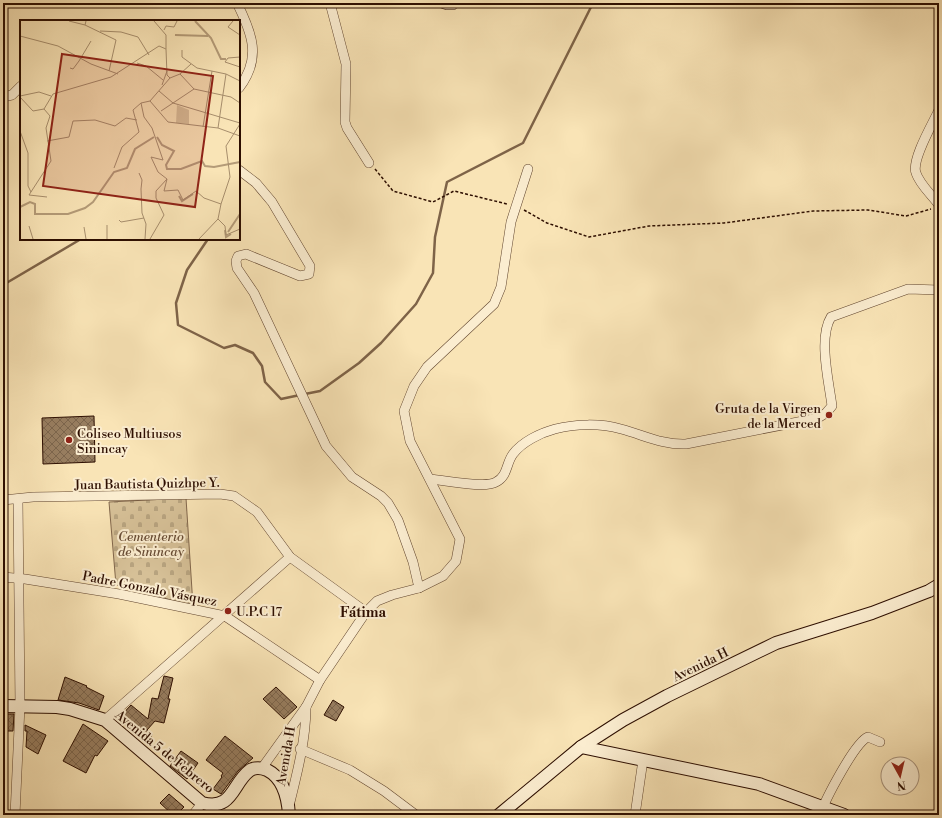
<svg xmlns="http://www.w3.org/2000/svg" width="942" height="818" viewBox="0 0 942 818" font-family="'Libre Bodoni',serif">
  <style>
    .cemetery { fill: url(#cemetery-stones); stroke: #82674c }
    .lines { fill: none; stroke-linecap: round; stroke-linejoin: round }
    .stream { stroke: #7e6348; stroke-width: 2.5 }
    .building { fill: url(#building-cross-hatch); stroke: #2d0e00 }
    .lane-casing { stroke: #60442e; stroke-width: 6 }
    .street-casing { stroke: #60442e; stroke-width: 10 }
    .secondary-casing { stroke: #2d0e00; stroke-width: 14 }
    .path { stroke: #2d0e00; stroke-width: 1.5; stroke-dasharray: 3 2; stroke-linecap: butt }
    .lane { stroke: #fbedd0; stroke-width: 4.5 }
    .street { stroke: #fbedd0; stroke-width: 9 }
    .secondary { stroke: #fbedd0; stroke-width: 12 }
    .poi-dot { fill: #8f2418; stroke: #fbedd0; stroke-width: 1.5 }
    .labels { text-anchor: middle; stroke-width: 4; stroke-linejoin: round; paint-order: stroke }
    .poi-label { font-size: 13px; fill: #2d0e00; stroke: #fbedd0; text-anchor: start }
    .street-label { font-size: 13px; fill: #2d0e00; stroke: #fbedd0 }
    .park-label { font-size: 13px; font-style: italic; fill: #684c35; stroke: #fbedd0 }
    .neighbourhood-label { font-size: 14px; font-weight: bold; fill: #2d0e00; stroke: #fbedd0 }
    .inset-river { fill: none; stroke: #b49b78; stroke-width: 2 }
    .inset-road { fill: none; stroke: #a78e6d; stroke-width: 1 }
    .view { fill: #8f2418; fill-opacity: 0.15; stroke: #8f2418; stroke-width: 2 }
    .inset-edge { fill: none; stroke: #2d0e00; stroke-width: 2 }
  </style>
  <defs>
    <pattern id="cemetery-stones" width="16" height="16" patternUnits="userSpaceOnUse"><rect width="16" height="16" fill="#d6c097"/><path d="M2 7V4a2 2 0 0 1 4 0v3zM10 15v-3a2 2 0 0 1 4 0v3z" fill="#b8a480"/></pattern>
    <pattern id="building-cross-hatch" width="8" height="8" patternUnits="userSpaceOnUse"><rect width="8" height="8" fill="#977d5f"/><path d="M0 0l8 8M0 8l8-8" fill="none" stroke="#7c654c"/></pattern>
  </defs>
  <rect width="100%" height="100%" fill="#f9e4b6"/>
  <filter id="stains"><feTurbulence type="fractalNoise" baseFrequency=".005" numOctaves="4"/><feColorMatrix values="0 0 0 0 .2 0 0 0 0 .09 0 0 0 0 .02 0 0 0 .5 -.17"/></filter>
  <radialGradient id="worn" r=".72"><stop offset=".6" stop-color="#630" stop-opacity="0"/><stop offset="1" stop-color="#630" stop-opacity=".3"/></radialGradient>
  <polygon class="cemetery" points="186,498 193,606 116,585 109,502"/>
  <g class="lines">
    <g class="stream">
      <polyline points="208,239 187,270 176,303 178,325 224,348 235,345 253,353 262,366 265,382 281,399 300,395"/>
      <polyline points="3,285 81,239"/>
      <polyline points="305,394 320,391 359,363 381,343 416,304 433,273 435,237 447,182 523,143 593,3"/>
    </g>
  </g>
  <g class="building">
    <polygon points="94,416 95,462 43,464 42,418"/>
    <polygon points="164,676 173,678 168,699 170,699 164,723 155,721 147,730 152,734 149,744 118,719 131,705 148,719 152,698 158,699"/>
    <polygon points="65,677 87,686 86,687 104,696 99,710 79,703 58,700"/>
    <polygon points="276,687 297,707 284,719 263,699"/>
    <polygon points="333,700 344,707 336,721 324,715"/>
    <polygon points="3,714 14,714 13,731 3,731"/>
    <polygon points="83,724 108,741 97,756 95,755 86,773 63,761"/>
    <polygon points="25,725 46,735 38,754 26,747 27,731 25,731"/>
    <polygon points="225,736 253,758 238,771 221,794 213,789 222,777 221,776 223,773 206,760"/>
    <polygon points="181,751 198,763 187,779 170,766"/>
    <polygon points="169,794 184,807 176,815 173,815 160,803"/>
  </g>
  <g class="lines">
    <g class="lane-casing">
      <polyline id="lane" points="435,3 446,7 454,7 456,3"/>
    </g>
    <g class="street-casing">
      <g id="street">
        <path d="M237 3C252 33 262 58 239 88"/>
        <polyline points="330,3 346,64 345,122 347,128 369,163"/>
        <polyline points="3,97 12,95 21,86"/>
        <path d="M939 110C933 123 911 160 916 173 920 185 932 195 939 205"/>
        <polyline points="239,170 256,183 272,202 310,266 309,274 300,276 246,254 238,256 236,261 237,268 254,293 326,446 352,477 381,496 388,503 398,520 413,562 419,588 392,595 377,601 366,612 320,680 306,707 262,768"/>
        <path d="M430 479C444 480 485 489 496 482 508 476 506 463 513 454 522 442 540 433 555 429 575 424 600 423 621 429 644 435 662 445 686 444L818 418 826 413 832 406C829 382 818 338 831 317L908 289 939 290"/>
        <polyline points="3,500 33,497 220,494 234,496 257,512 290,557 366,612"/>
        <polyline points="3,577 25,579 119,594 225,616 320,680"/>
        <polyline points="419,588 443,576 456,561 460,539 410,441 404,411 414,386 427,367 494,304 501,287 511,222 528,169"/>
        <polyline points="105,720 290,557"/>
        <polyline points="300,749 350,770 384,791 416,815"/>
        <path d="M289 806C297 774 306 739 306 707"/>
        <polyline points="15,815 20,706 18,499"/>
        <polyline points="193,815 202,803"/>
        <polyline points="635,815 643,760"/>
        <path d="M820 815C825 800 855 742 868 737L880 742"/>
      </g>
    </g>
    <g class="secondary-casing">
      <g id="secondary">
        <path d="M3 706 57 707 70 709 105 720 202 803C233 811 232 784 249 771 254 767 262 768 267 770 283 778 288 798 289 815"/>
        <polyline points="581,747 759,784 844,815"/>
        <polyline points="499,815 581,747 623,720 667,696 776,643 872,613 929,591 939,585"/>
      </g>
    </g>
    <g class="path">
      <polyline points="375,169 393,191 433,202 454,191 507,204"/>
      <polyline points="524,210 547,223 589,237 649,226 724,223 813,211 868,210 906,216 931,209"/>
    </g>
    <use href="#lane" class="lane"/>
    <use href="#street" class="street"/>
    <use href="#secondary" class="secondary"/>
  </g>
  <g class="poi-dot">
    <circle cx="829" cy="415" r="4"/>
    <circle cx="69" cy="440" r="4"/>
    <circle cx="228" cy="611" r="4"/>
  </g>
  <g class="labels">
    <g class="poi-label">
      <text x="821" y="413" text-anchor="end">Gruta de la Virgen<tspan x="821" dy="15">de la Merced</tspan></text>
      <text x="77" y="438">Coliseo Multiusos<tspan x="77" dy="15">Sinincay</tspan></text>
      <text x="236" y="616">U.P.C 17</text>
    </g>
    <g class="street-label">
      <text transform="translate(147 483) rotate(-1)" y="5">Juan Bautista Quizhpe Y.</text>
      <text transform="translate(150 588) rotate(11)" y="5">Padre Gonzalo Vásquez</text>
      <text transform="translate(700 664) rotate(-26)" y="5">Avenida H</text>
      <text transform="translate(165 751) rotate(39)" y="5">Avenida 5 de Febrero</text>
      <text transform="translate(285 756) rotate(-80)" y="5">Avenida H</text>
    </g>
    <g class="park-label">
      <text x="151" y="541">Cementerio<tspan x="151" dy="15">de Sinincay</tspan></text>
    </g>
    <g class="neighbourhood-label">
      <text x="363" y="617">Fátima</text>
    </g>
  </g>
  <g transform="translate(20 20)">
    <rect width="220" height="220" fill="#f9e4b6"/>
    <path d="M157 85 169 90V104L156 103Z" fill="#d6c097"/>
    <path class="inset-river" d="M175 1 191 18 201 39H206M155 15 188 16M137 117 142 125 154 131 146 145 147 149H161L182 141 185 146 194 147 220 142M159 176 162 181 173 174M0 187 10 182 15 184V194H48L65 188 73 182 94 152 107 148 115 129 134 117M205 210 206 217 211 214M208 212 220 194"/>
    <path class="inset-road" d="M49 1 65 5M66 1 65 5 96 20 89 51M134 1 146 15V29M213 1 208 7 220 15M144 10 146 6 154 7 157 1M80 11 101 12 118 17 129 35M0 16 38 26 71 44 98 54M162 30V37L177 48 206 54 220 61M220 37 208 38 205 42 220 47M117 43 126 46 143 60M50 48 53 49 59 41 71 21M160 54 174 69 211 77 220 83M142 65 147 51M139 71 153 83 220 103M0 76 19 72 31 76M0 77 13 91 24 89M130 81 148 102 198 108 220 116M24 89 33 74 91 57 139 26 146 29 147 55 150 58 160 54 171 44M24 89 30 96 26 108 31 141 9 175 27 177M141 91 174 69M183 107 192 51M198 108 206 54M0 111 8 133V166L11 172M27 121 49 117 53 101 75 100 95 106 106 98 117 100M94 148 102 127 119 112 113 90 121 83M119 153 122 160 121 169 122 193 126 204 125 219M147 159 144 171 158 170 163 180 176 171 184 178 201 184 198 199 205 206 206 215 220 209M201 184 210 157 206 126 220 104M99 200 101 202 124 198M9 206 13 219M64 207 66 219M87 219V205M130 219 144 195 136 178V171L147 159 138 152 131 137 143 140 132 108 124 97 121 83 130 81 150 58M179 219 198 199"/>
    <path class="view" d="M42 34 193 56 175 187 23 166Z"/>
    <rect width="220" height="220" class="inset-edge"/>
  </g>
  <rect width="942" height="818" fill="none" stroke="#f9e4b6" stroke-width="16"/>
  <rect x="4" y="4" width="934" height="810" fill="none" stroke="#2d0e00" stroke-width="2"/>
  <rect x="8" y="8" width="926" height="802" fill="none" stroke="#2d0e00"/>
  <g transform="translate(900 776) rotate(172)"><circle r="19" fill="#fbedd0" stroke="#a9947d"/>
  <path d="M0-3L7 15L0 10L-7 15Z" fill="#8f2418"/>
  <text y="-6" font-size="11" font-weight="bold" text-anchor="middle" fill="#2d0e00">N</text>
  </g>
  <rect width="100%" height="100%" filter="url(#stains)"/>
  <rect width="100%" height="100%" fill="url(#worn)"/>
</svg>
